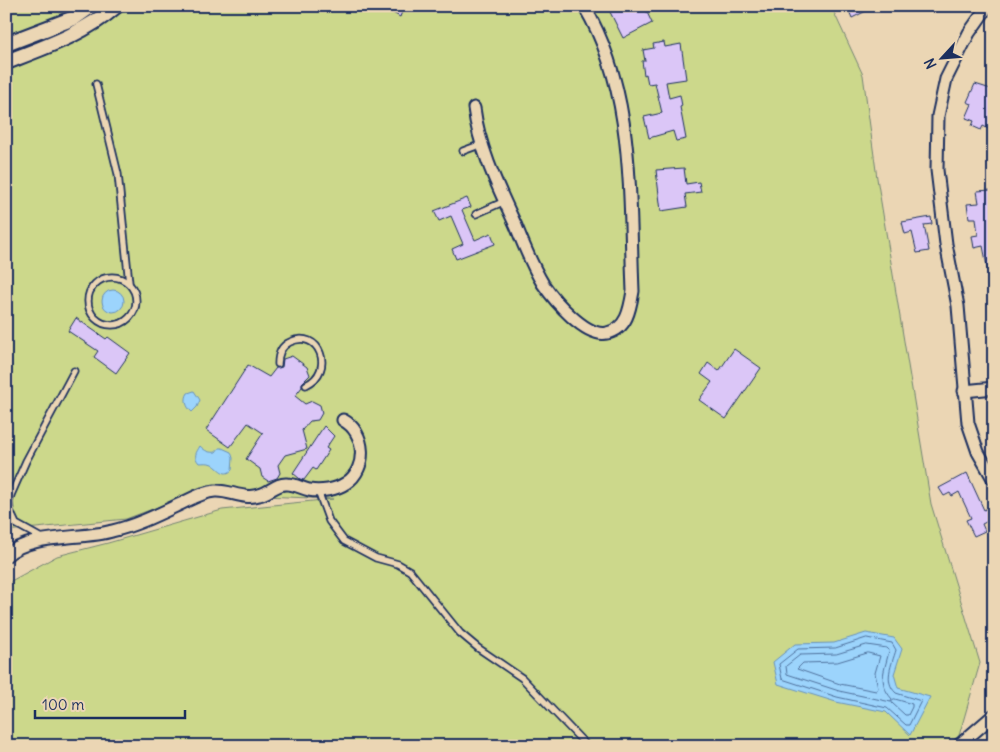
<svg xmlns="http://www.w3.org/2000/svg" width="1000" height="752" viewBox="0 0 1000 752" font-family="Delius,sans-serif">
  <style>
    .green { fill: #ccd88b; stroke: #748474 }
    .water { fill: #9cd4fc; stroke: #6892bd }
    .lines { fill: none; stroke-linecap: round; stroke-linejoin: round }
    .shore { stroke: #4f719d; stroke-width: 1 }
    .building { fill: #dbc6f7; stroke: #1b2f5e }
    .service-casing { stroke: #1b2f5e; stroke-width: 9 }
    .minor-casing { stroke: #1b2f5e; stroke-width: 15 }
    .tertiary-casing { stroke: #1b2f5e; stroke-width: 18 }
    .service { stroke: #ebd6b4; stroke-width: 5.5 }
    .minor { stroke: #ebd6b4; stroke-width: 11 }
    .tertiary { stroke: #ebd6b4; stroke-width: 14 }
  </style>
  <rect width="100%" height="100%" fill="#ebd6b4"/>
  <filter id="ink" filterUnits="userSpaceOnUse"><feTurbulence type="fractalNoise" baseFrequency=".02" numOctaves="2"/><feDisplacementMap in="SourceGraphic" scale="10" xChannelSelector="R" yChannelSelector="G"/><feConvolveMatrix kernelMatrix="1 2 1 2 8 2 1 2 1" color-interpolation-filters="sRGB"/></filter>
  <g filter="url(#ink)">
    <polygon class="green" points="6,6 831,6 863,75 877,178 931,504 980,663 956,746 6,746 6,589 11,581 57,556 108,543 222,510 333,499 195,493 126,519 6,531"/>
    <g class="water">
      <circle cx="113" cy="301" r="11"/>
      <path d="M194 391 200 400 197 407 192 412C186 407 184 399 188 393Z"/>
      <path d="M200 446C205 451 209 453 216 452L219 448H222L231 452 233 458 232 470C224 478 219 468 212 464 208 462 203 463 199 463 193 456 196 453 200 446Z"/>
      <polygon points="866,633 894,638 902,649 894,674 898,688 930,697 910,735 886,712 836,702 778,684 773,662 795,644 834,643"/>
    </g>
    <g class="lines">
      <g class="shore">
        <path d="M867 638 892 643 896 650C892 664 883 681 896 693L921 701 909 725H906L887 708 837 697 782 679 779 664 798 649 835 648Z"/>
        <path d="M867 645 887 648 889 650C886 669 876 681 892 699L891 702 839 691 787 674 786 666 800 655 836 654Z"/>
        <polygon points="868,653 880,656 875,673 878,688 876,691 840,684 797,669 803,663 837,662"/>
        <polygon points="895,699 912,704 912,707 908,715 905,715 892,703 892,700"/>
      </g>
    </g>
    <g class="building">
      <polygon points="381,6 404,6 400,17"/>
      <polygon points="607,6 644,6 652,23 623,38"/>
      <polygon points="847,6 876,6 852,18"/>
      <polygon points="664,42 665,47 681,44 686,79 666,82 669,98 680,95 682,106 680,107 686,139 676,141 673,131 649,138 644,117 662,113 655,83 648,84 646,74 644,75 642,61 645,61 643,50 654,48 653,44"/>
      <polygon points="975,84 994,90 994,117 989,129 983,126 981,130 972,126 974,121 966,118 972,104 967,102"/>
      <polygon points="684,168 686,184 699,182 701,192 685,194 687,207 661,211 656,170"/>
      <polygon points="991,190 994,202 994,280 990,281 983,246 974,248 972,236 978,235 976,218 969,218 967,204 979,203 977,191"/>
      <polygon points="467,198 471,207 462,210 475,240 491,233 495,244 456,259 452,249 463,244 451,216 439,221 434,211"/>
      <polygon points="931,217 932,224 924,225 929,251 917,253 912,232 905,234 902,222"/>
      <polygon points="76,318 106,339 108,337 130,353 116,373 94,357 98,351 68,331"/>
      <polygon points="734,349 761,368 726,419 699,400 712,382 701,374 708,363 719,371"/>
      <polygon points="292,356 307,367 310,375 302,383 302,387 295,396 305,404 312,401 320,405 322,413 318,420 310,421 302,430 307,449 285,455 278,465 280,473 277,478 268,481 262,477 260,469 246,459 263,433 248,423 230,447 206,430 248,365 269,377 276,368 282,367 283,359"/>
      <polygon points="324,426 334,436 326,448 329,450 316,470 313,468 304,480 300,479 293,473"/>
      <polygon points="967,473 984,510 991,506 994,511 994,518 982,524 985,531 974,536 966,520 971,518 959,492 952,496 950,493 944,496 939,488"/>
    </g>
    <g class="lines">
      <g class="service-casing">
        <g id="service">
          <polyline points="96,84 118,174 129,283"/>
          <polyline points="463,151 482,144"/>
          <polyline points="476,214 505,201"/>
          <circle cx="112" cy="301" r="24"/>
          <path d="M278 364C278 355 281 346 290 342 319 328 336 371 306 385"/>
          <polyline points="318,491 329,521 344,541 376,558 398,564 410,571 460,633 478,648 522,678 587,746"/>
          <polyline points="43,539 16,524 10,511 9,502 11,495 26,461 74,371"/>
        </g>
      </g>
      <g class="minor-casing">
        <g id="minor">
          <polyline points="988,6 969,33 946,79 938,116 937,170 946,244 958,306 968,423 978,452 994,480"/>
          <path d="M474 108C479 149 499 189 516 226 524 246 532 266 543 284 554 300 586 338 607 333 627 329 630 309 633 291 629 196 635 91 584 6"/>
          <polyline points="964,391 994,388"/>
          <path d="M6 556C29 533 82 540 112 531 134 526 155 516 176 506 188 501 201 492 215 491 230 490 243 500 259 495 269 493 277 483 287 484 295 484 301 488 309 490 320 492 336 490 346 483 368 469 366 432 343 420"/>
          <polyline points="958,746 994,715"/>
        </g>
      </g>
      <g class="tertiary-casing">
        <g id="tertiary">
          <polyline points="6,44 74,18 91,6"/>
          <path d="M6 62C45 47 84 34 116 6"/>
        </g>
      </g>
      <use href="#service" class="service"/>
      <use href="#minor" class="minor"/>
      <use href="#tertiary" class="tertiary"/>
    </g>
  </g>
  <rect width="1000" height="752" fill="none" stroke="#ebd6b4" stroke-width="25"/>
  <rect x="12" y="12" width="975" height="727" fill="none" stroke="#1b2f5e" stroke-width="2" filter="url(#ink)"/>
  <g transform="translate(942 58) rotate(244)" stroke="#ebd6b4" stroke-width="4" paint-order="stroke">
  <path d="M0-4L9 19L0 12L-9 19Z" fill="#1b2f5e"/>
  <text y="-8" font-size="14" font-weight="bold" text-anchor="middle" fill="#1b2f5e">N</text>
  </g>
  <path d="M35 710v8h150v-8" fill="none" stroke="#1b2f5e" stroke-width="2.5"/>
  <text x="42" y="710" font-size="15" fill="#1b2f5e" stroke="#ebd6b4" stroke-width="4" paint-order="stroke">100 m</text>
</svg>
